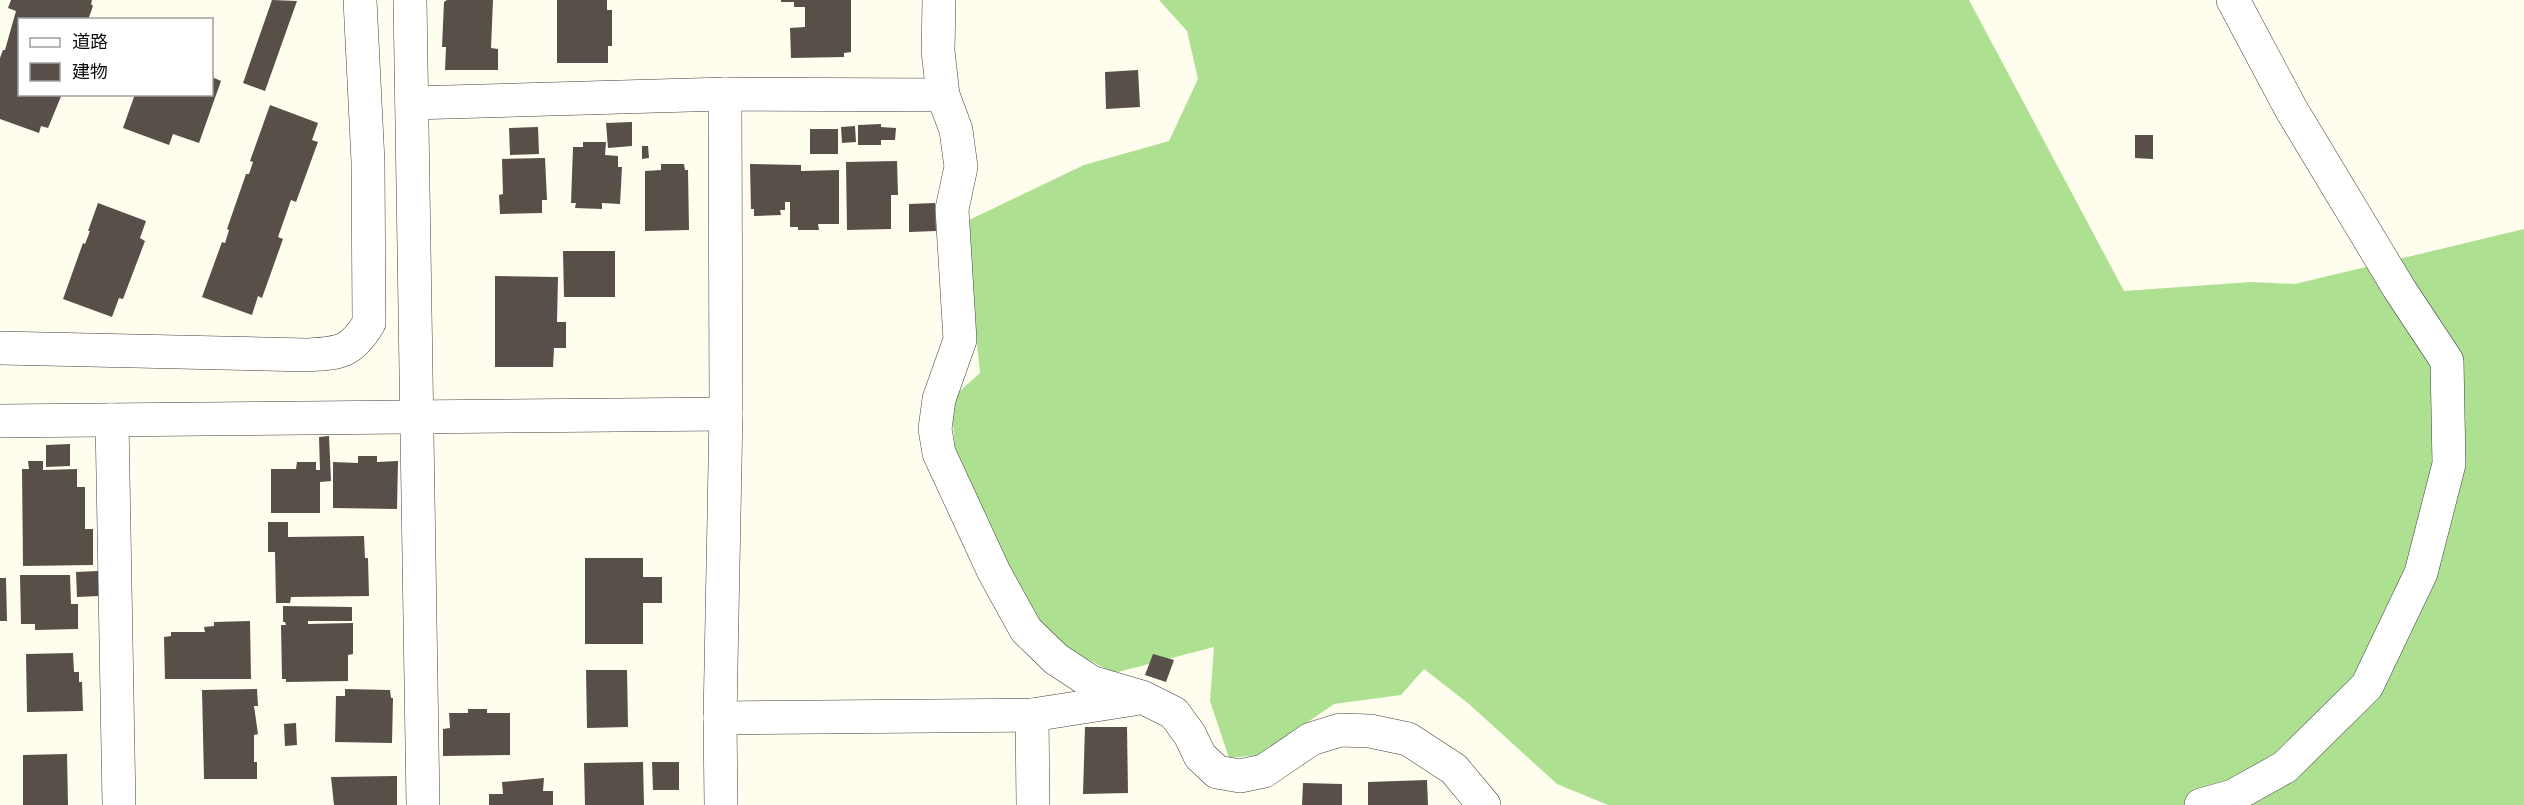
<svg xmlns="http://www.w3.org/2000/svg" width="2524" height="805" viewBox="0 0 2524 805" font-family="'PT Serif','Noto Sans JP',serif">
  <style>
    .forest { fill: #aee091 }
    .building { fill: #574f48 }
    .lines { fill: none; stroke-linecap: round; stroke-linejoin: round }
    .minor-casing { stroke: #404040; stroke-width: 34 }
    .minor { stroke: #fff; stroke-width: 33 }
  </style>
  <rect width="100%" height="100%" fill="#fffded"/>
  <polygon class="forest" points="1159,0 1969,0 2124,291 2251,282 2295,284 2524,229 2524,805 1608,805 1557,784 1469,704 1424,669 1401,695 1334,704 1260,755 1229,758 1210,701 1214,647 1114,673 1058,644 1014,592 988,518 956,462 951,399 980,373 965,222 1084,165 1169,141 1198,79 1187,31"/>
  <g class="building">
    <polygon points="11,0 92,0 91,4 93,6 88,20 20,20 20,94 62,94 48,128 41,126 39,133 0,119 0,58 3,50 5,50 16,11 8,8"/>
    <polygon points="272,0 297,1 265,91 243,83"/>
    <polygon points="447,0 493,0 491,48 498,49 498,70 445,70 446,47 442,47 444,2"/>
    <polygon points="557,0 607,0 607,10 612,10 612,46 608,46 608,63 557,63"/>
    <polygon points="781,0 851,0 851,52 844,53 844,57 791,58 790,28 805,27 805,7 794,7 794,2 781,2"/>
    <polygon points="1138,70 1140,107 1106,109 1105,72"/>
    <polygon points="212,77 221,81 199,143 173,134 169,145 123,128 135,94 212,94"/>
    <polygon points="270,105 318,123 312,140 318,142 296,202 291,200 278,237 283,239 262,298 258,296 252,315 202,297 222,242 225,243 229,230 227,229 246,174 249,174 253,162 250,161"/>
    <polygon points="632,122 632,146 608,148 606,123"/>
    <polygon points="881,124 881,127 896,128 895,140 881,140 881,145 858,145 858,125"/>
    <polygon points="855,126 856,142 842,143 841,127"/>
    <polygon points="538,127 539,154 510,155 509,128"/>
    <rect x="810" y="129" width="28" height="25"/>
    <polygon points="2135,135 2153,135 2153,159 2135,158"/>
    <polygon points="583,142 606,142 605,155 618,156 618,167 622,167 620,204 602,203 602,209 575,208 576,203 571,203 573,147 583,147"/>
    <polygon points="642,146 648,146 649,158 642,159"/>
    <polygon points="545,158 547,200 542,200 542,213 500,214 499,195 503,194 502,159"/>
    <polygon points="897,161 898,195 891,195 891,229 847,230 846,162"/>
    <polygon points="661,164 684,164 685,170 688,170 689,230 645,231 645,171 661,170"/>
    <polygon points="750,164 801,165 801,171 839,170 839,224 818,224 819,230 798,230 798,227 790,227 790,202 785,202 785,210 780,210 781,215 754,216 754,209 751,209"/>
    <polygon points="98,203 146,221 140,238 145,241 123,299 119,298 112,317 63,299 83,243 85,244 90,231 88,231"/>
    <polygon points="935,203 936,231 909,232 909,204"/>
    <polygon points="563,251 615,251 615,297 564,297"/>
    <polygon points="495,276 558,277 557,322 566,322 566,348 554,348 553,367 495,367"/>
    <polygon points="329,436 331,481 320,482 320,513 271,513 271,469 296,469 297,462 316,462 316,470 320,470 319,437"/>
    <polygon points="70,444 70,466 46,467 46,445"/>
    <polygon points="358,456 377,456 377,462 398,461 397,509 333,508 333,462 358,463"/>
    <polygon points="28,461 43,461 43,470 77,469 77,487 85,487 85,529 93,529 93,565 23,566 22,469 29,469"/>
    <polygon points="268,522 288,522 288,537 364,536 365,558 368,558 369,596 291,597 290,603 276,603 275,552 268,552"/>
    <polygon points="585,558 643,558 643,577 662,577 662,603 643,603 643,644 585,644"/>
    <polygon points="98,571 99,596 77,597 76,572"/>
    <polygon points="20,575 70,575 71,604 78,604 78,629 35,630 35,624 21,624"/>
    <polygon points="0,578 6,578 7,621 0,621"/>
    <polygon points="283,606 352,607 352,621 308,621 308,624 353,623 353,654 348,655 348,681 286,682 286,679 282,679 281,625 286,625 285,622 283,622"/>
    <polygon points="250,621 251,679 165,679 164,637 171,636 171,632 205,632 204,627 214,626 214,622"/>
    <polygon points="73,653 74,672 79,672 79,682 82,682 83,711 27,712 26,654"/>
    <polygon points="1153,654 1174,660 1166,682 1145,675"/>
    <polygon points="586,670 627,670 628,727 587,728"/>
    <polygon points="257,689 258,706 254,706 258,734 254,735 254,762 257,762 257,779 204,779 202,690"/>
    <polygon points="345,689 390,690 391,698 393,698 392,743 335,742 336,696 345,696"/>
    <polygon points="468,709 487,709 487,713 510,713 510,755 443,756 443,729 450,728 449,713 468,713"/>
    <polygon points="296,723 297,745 285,746 284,724"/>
    <polygon points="1085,727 1127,727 1128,793 1083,794"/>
    <polygon points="67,754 68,805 23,805 23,755"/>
    <polygon points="643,762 644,805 585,805 584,763"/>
    <polygon points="652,762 679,762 679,790 653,790"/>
    <polygon points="397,776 397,805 334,805 331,777"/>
    <polygon points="544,778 543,791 553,791 553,805 489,805 489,794 503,794 502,782"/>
    <polygon points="1427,780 1428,805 1368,805 1368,782"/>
    <polygon points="1303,783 1342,784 1342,805 1302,805"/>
  </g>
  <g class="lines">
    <g class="minor-casing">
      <g id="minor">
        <polyline points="410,0 423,805"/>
        <polyline points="939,0 938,51 943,95 956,130 961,167 952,209 960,340 939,399 935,429 939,453 994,572 1026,630 1056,659 1091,682 1142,697 1174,713 1190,735 1200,756 1217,772 1240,776 1264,771 1311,739 1340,730 1370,731 1408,739 1454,769 1484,805"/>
        <polyline points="412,103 725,94 943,95"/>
        <path d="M0 348 307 355C340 353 351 353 369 323L368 162 360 0"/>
        <polyline points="112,420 119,805"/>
        <polyline points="0,421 726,414"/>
        <polyline points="1032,715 1033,805"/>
        <polyline points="720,718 1032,715 1134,699"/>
        <polyline points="721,805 720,718 726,414 725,94"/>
        <polyline points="2201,805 2233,796 2285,767 2367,686 2421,573 2449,464 2447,361 2400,290 2291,109 2233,0"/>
      </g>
    </g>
    <use href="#minor" class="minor"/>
  </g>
  <rect x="18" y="18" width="195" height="78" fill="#ffffff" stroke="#9e9e9e" stroke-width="1.5"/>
  <rect x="30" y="38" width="30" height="9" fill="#ffffff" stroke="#9e9e9e" stroke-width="1.5"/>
  <text x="72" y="48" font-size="18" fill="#0d0d0d">道路</text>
  <rect x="30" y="63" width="30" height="18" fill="#574f48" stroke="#9e9e9e" stroke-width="1.5"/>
  <text x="72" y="78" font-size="18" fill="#0d0d0d">建物</text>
</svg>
